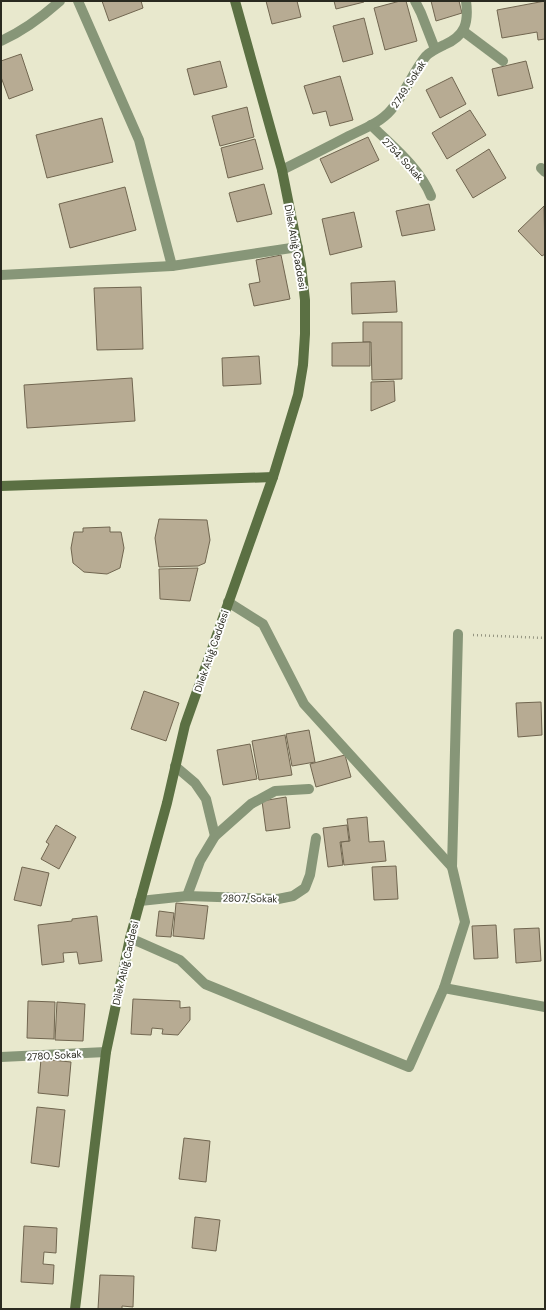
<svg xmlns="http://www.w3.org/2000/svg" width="546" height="1310" viewBox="0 0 546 1310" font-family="'DM Sans',sans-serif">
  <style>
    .building { fill: #b7ab93; stroke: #716650 }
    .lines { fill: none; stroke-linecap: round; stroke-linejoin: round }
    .path { stroke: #959581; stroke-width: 2.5; stroke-dasharray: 1 3; stroke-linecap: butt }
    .street { stroke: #879678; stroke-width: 10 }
    .secondary { stroke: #5b7043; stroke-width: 10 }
    .labels { text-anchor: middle; stroke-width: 4; stroke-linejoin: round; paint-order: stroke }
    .street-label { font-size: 10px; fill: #2a2a20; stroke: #fff }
  </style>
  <rect width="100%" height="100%" fill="#e8e8cd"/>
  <g class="building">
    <polygon points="102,1 141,1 143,8 109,21"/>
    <polygon points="266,1 297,1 301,17 272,24"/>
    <polygon points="334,1 363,1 364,2 336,9"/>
    <polygon points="400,1 406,1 417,41 385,50 374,8"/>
    <polygon points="431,1 459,1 462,13 436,21"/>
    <polygon points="545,1 545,39 538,40 537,32 502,38 497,10"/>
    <polygon points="364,18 373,54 343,62 333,26"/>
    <polygon points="21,54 33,90 9,99 1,77 1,61"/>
    <polygon points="220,61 227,87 194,95 187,69"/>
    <polygon points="526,61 533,88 498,96 492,69"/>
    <polygon points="340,76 353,120 330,126 326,111 313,114 304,86"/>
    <polygon points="452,77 466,104 440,118 426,90"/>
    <polygon points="247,107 254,137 220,146 212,116"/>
    <polygon points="470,110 486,135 447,159 432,133"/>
    <polygon points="102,118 113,162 47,178 36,135"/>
    <polygon points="368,137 379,160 331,183 320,159"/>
    <polygon points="255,139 263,169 228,178 221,148"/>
    <polygon points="489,149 506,178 473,198 456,170"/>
    <polygon points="264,184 272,214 237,222 229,193"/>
    <polygon points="125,187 136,230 70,248 59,204"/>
    <polygon points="429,204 435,230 402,236 396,211"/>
    <polygon points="544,206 545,254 542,256 518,231"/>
    <polygon points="354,212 362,247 330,255 322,219"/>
    <polygon points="281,255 290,299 254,306 249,284 260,282 256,260"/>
    <polygon points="395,281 397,312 352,314 351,283"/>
    <polygon points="141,287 143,349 97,350 94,288"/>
    <polygon points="363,322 402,322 402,379 372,380 371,342 363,342"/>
    <polygon points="370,342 370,366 332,366 332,343"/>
    <polygon points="259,356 261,384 223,386 222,358"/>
    <polygon points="132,378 135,421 27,428 24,385"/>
    <polygon points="394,381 395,401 371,411 371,382"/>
    <polygon points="159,519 207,520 210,540 205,563 198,566 159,567 155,538"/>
    <polygon points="110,527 110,532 121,532 124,548 120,568 107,574 84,572 73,563 71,548 74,532 83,532 83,528"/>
    <polygon points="198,568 190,601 160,599 159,569"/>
    <polygon points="144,691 179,703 166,741 131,729"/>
    <polygon points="541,702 542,735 518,737 516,703"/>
    <polygon points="309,730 315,762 292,766 286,734"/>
    <polygon points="285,735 292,775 259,780 252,741"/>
    <polygon points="250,744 257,779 223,785 217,750"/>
    <polygon points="345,755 351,777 316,787 310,764"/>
    <polygon points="286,797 290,828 266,831 262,801"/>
    <polygon points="367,817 369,842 384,841 386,861 344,865 341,842 350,841 347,819"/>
    <polygon points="56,825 76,837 59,869 41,859 49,844 46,842"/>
    <polygon points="347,825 349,841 340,842 343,865 328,867 323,828"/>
    <polygon points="396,866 398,899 374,900 372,867"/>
    <polygon points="22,867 49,873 41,906 14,900"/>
    <polygon points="176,903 208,906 204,939 173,936"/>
    <polygon points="159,911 174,913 171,937 156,936"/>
    <polygon points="97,916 102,961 79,964 77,952 63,953 64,962 42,965 38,925 72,921 72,919"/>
    <polygon points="496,925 498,958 474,959 472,926"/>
    <polygon points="539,928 541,961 516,963 514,929"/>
    <polygon points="133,999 180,1001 180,1008 190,1007 190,1020 178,1035 162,1034 163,1029 152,1028 151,1035 131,1034"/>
    <polygon points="28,1001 55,1002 54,1039 27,1038"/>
    <polygon points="57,1002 85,1004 83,1041 55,1040"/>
    <polygon points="41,1059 71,1062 68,1096 38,1093"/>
    <polygon points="37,1107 65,1110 59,1167 31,1163"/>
    <polygon points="184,1138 210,1141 206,1182 179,1179"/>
    <polygon points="195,1217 220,1220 216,1251 192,1248"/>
    <polygon points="24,1226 57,1228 56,1253 44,1252 43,1264 54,1265 53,1284 21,1282"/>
    <polygon points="100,1275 134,1276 133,1307 122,1306 122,1309 98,1309"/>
  </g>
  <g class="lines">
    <polyline class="path" points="473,635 545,638"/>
    <g class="street">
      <polyline points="78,1 139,140 172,266"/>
      <polyline points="415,1 421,13 435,49"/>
      <polyline points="463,31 503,61"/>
      <path d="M1 41C23 31 42 17 60 1"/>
      <path d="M371 125C393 147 419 167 431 196"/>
      <polyline points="541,168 545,172"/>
      <path d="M282 170C304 159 326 148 347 137 363 129 380 123 391 110 405 94 412 73 426 56 431 51 438 48 444 45 465 36 469 23 466 1"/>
      <polyline points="1,275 172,266 298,247"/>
      <polyline points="228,602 263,624 304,704 452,867"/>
      <polyline points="175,766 195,783 206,799 215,836"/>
      <polyline points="187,896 200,861 215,836 251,804 275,791 309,789"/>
      <polyline points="140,901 187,896 278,899 293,896 305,888 310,875 316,838"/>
      <polyline points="130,938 180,960 205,984 409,1067 444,988 465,922 452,867 458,634"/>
      <polyline points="444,988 545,1007"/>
      <polyline points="1,1057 106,1052"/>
    </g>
    <g class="secondary">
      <polyline points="1,486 273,477"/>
      <polyline points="75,1309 106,1052 130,938 167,803 185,725 273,477 298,395 303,365 305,334 305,300 301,265 282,170 235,1"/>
    </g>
  </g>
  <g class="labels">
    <g class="street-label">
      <text transform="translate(408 84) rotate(-57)" y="4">2749. Sokak</text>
      <text transform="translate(403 159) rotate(47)" y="4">2754. Sokak</text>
      <text transform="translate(296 247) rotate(80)" y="4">Dilek Atlığ Caddesi</text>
      <text transform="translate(211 651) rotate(-71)" y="4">Dilek Atlığ Caddesi</text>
      <text transform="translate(250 898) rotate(1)" y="4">2807. Sokak</text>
      <text transform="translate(125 963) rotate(-77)" y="4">Dilek Atlığ Caddesi</text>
      <text transform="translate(54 1055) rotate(-3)" y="4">2780. Sokak</text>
    </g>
  </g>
  <rect width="546" height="1310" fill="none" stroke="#2a2a20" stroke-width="4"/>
</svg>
